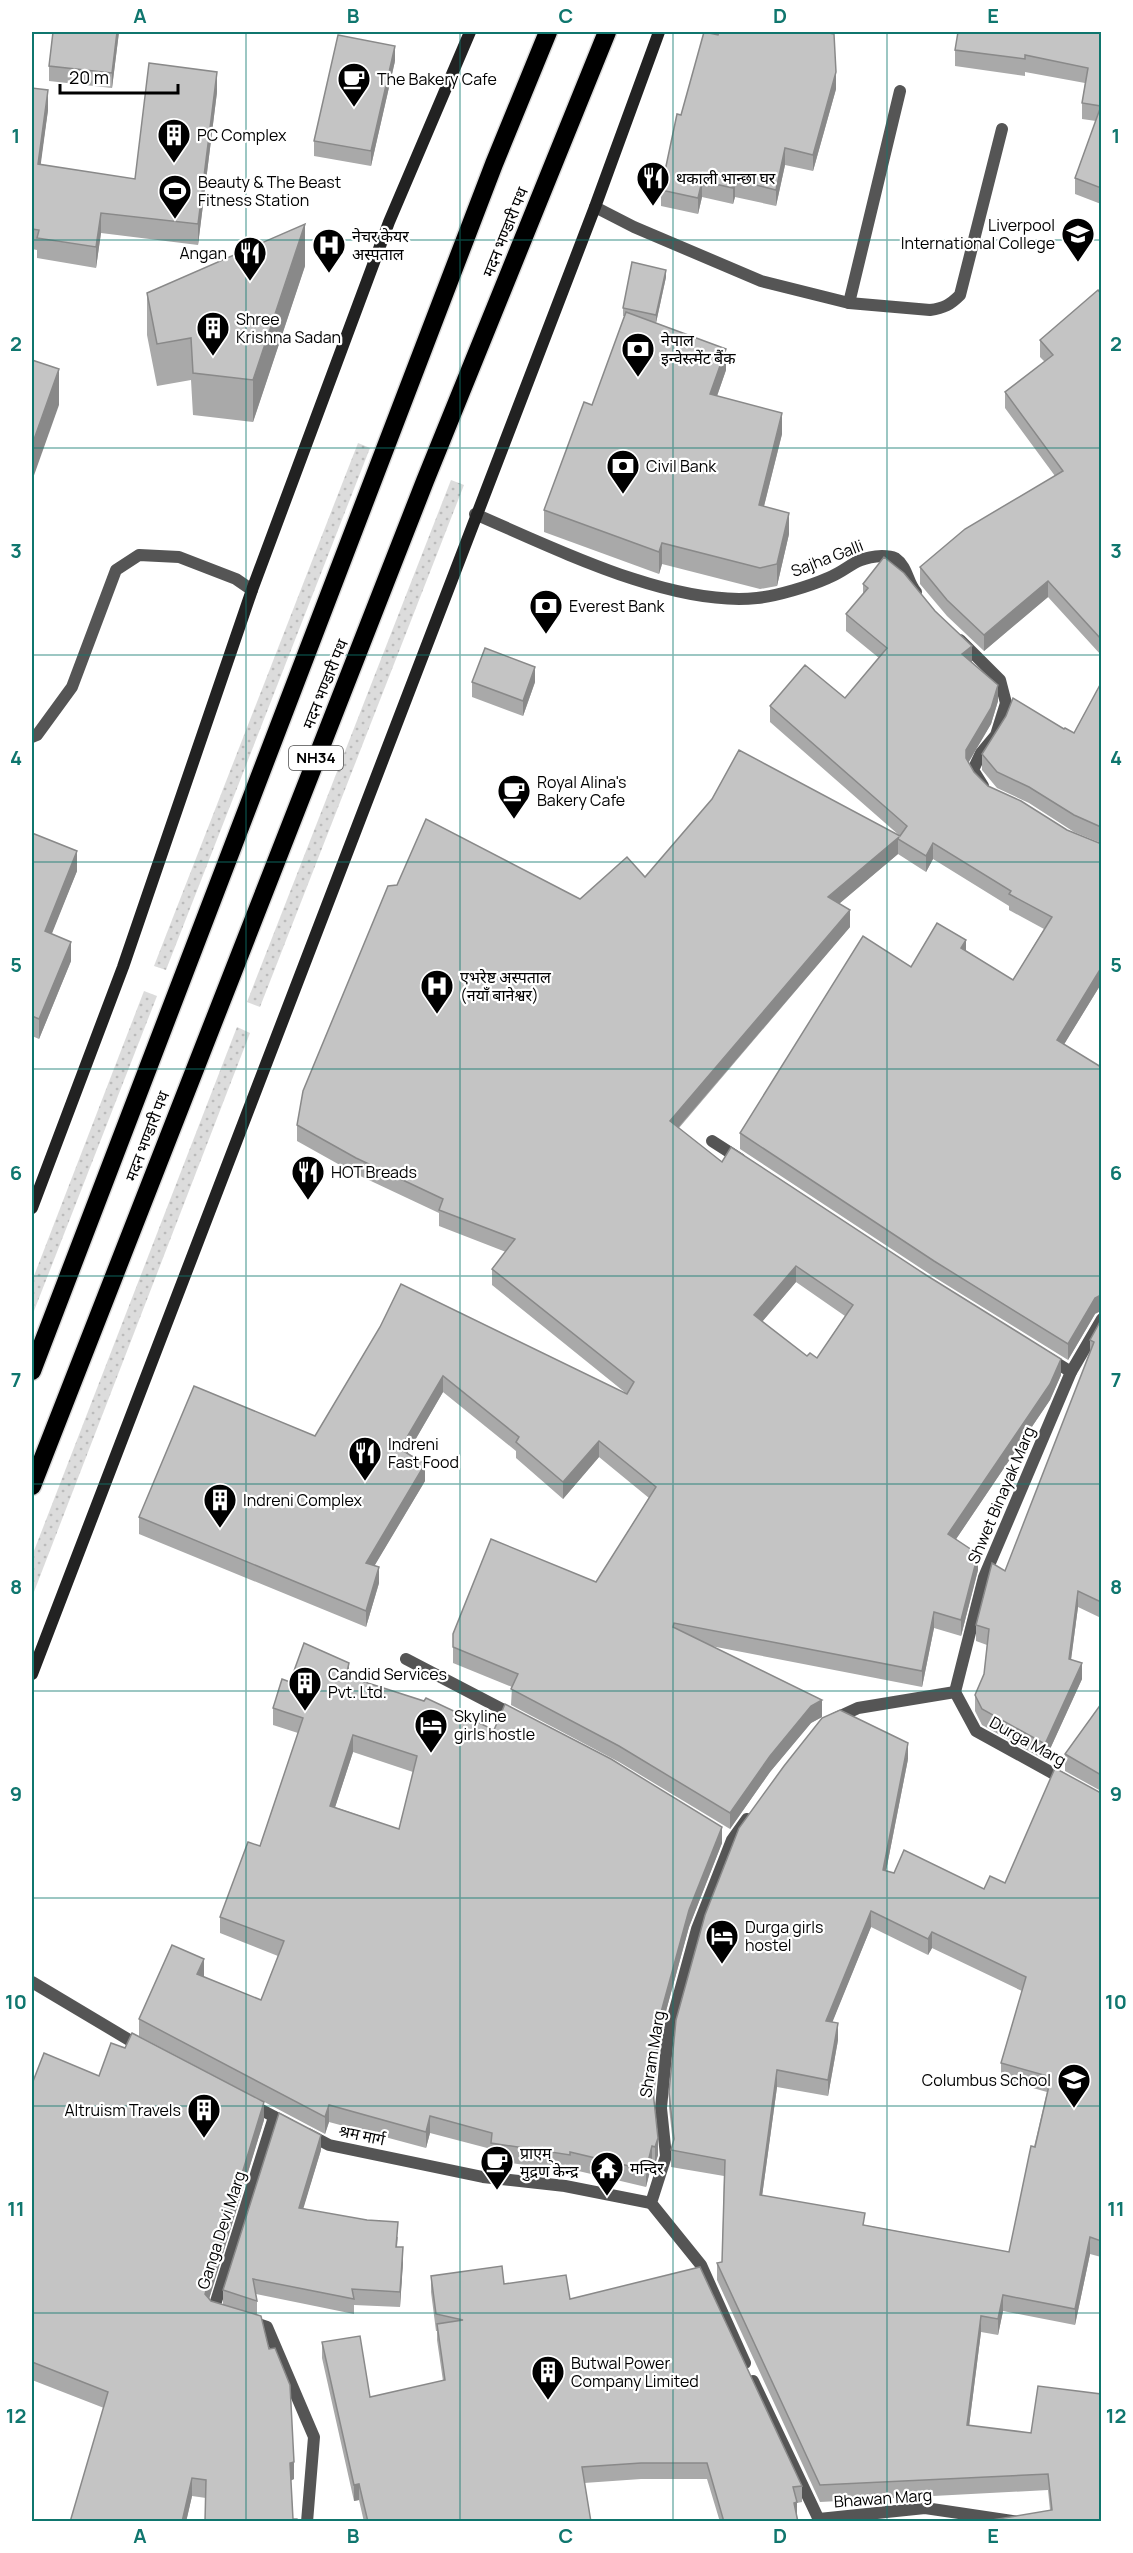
<svg xmlns="http://www.w3.org/2000/svg" width="1133" height="2553" viewBox="0 0 1133 2553" font-family="Manrope,'Noto Sans Devanagari',sans-serif">
  <style>
    .grass { fill: url(#grass-dots) }
    .lines { fill: none; stroke-linecap: round; stroke-linejoin: round }
    .highway-casing { stroke: #dbdbdb; stroke-width: 21 }
    .lane { stroke: #555; stroke-width: 12 }
    .street { stroke: #555; stroke-width: 12 }
    .secondary { stroke: #222; stroke-width: 12 }
    .highway { stroke: #000; stroke-width: 18 }
    .wall { fill: #a9a9a9; fill-rule: evenodd }
    .shaded-wall { fill: #898989 }
    .building { fill: #c4c4c4; stroke: #898989; stroke-width: 1.5; fill-rule: evenodd }
    .grid { fill: none; stroke: #0f766e; stroke-width: 1.5; stroke-opacity: 0.55 }
    .labels { text-anchor: middle; stroke-width: 4.5; stroke-linejoin: round; paint-order: stroke }
    .shield { fill: #fff; stroke: #4c4c4c; stroke-width: 1.5 }
    .shield-label { font-size: 15px; font-weight: bold; fill: #000 }
    .poi-label { font-size: 16px; fill: #000; stroke: #fff; text-anchor: start }
    .street-label { font-size: 16px; fill: #000; stroke: #fff }
    .neatline { fill: none; stroke: #0f766e; stroke-width: 2 }
    .grid-label { font-size: 20px; text-anchor: middle; font-weight: bold; fill: #0f766e }
  </style>
  <defs>
    <pattern id="grass-dots" width="8" height="8" patternUnits="userSpaceOnUse" patternTransform="scale(1.5)"><rect width="8" height="8" fill="#dcdcdc"/><path d="M2 2h.1M6 6h.1" fill="none" stroke="#bbb" stroke-width="1.8" stroke-linecap="round"/></pattern>
  </defs>
  <rect width="100%" height="100%" fill="#fff"/>
  <g class="grass">
    <polygon points="358,443 370,448 166,970 154,966"/>
    <polygon points="451,480 464,485 260,1007 247,1002"/>
    <polygon points="144,991 157,996 32,1316 32,1281"/>
    <polygon points="237,1027 250,1033 32,1597 32,1556"/>
  </g>
  <g class="lines">
    <g class="highway-casing">
      <g id="highway">
        <polyline points="32,1371 494,164 548,32"/>
        <polyline points="32,1486 425,481 607,32"/>
      </g>
    </g>
    <g class="lane">
      <path d="M595 207 634 227 761 281 849 303 930 310C944 308 950 305 960 295L1002 129"/>
      <polyline points="849,303 900,91"/>
    </g>
    <g class="street">
      <path d="M475 514C554 548 671 607 757 598 777 596 810 586 828 578 852 568 852 558 882 556 886 556 891 556 895 558 908 567 907 582 916 592"/>
      <polyline points="960,640 1000,680 1006,703 996,735 981,753 973,770 983,786"/>
      <polyline points="32,737 37,735 72,687 116,570 139,555 179,557 236,579 252,590"/>
      <polyline points="712,1141 740,1159"/>
      <polyline points="1047,1357 1071,1372"/>
      <polyline points="406,1659 517,1717"/>
      <polyline points="955,1692 984,1577 1071,1372 1102,1319"/>
      <polyline points="955,1692 976,1731 1065,1780"/>
      <polyline points="834,1719 858,1708 955,1692"/>
      <polyline points="32,1982 141,2047"/>
      <polyline points="252,2105 290,2125"/>
      <polyline points="308,2134 329,2145 483,2177 565,2186 651,2203"/>
      <polyline points="218,2312 213,2311 274,2117"/>
      <polyline points="249,2321 267,2327 314,2437 307,2522"/>
      <polyline points="745,2363 701,2265 651,2203 666,2156 661,2108 668,2035 697,1929 732,1840 747,1819"/>
      <polyline points="753,2381 820,2522"/>
      <polyline points="819,2519 925,2508 1020,2522"/>
    </g>
    <g class="secondary">
      <polyline points="32,1208 123,967 252,590 389,222 470,32"/>
      <polyline points="32,1674 595,207 659,32"/>
    </g>
    <use href="#highway" class="highway"/>
  </g>
  <g class="wall">
    <polygon points="53,32 119,32 112,88 49,81 49,66"/>
    <polygon points="1101,32 1101,204 1075,194 1075,178 1096,121 1082,119 1082,103 1085,83 1025,72 1025,76 955,66 955,50"/>
    <polygon points="718,35 836,89 813,171 785,165 776,206 735,197 733,204 702,197 698,214 661,206 661,190 681,115"/>
    <polygon points="395,61 371,166 314,156 314,141"/>
    <polygon points="32,88 48,110 40,165 135,179 217,92 198,245 101,233 96,268 37,258 37,250 32,249"/>
    <polygon points="305,266 253,422 193,415 191,380 157,386 147,335 147,293"/>
    <polygon points="666,277 656,323 726,370 717,396 782,434 764,506 789,534 777,586 760,589 662,564 659,574 544,532 544,510 592,405 625,316 623,316 623,308"/>
    <polygon points="1101,294 1101,655 1048,597 984,651 947,616 920,584 920,567 1055,476 1005,408 1005,392 1045,362 1040,357 1040,340"/>
    <path d="M863 584 972 662 998 701 991 724 968 762 1101 984 1064 1044 1095 1314 1068 1360 934 1277 740 1149V1133L911 967 966 951 1013 980 1044 929 1009 910V906L933 859 926 872 898 854 839 904 850 927 679 1128 722 1162 1061 1375 1050 1400 956 1539 978 1570 961 1636 934 1628 922 1687 711 1646 822 1717 811 1723 770 1772 730 1829 619 1762 511 1705 512 1687 453 1663V1634L596 1582 649 1498 599 1457 563 1499 516 1458V1451L443 1392 407 1454 425 1481 374 1566 379 1583 366 1627 139 1534V1517L315 1436 380 1327 627 1394 492 1285V1269L506 1252 439 1226V1213L356 1174 297 1141V1125L580 899 645 877 900 836 770 722V706L845 698 879 658 846 631V614L863 595ZM796 1282 845 1316 817 1358 807 1356 762 1322Z"/>
    <polygon points="472,682 535,682 523,716 472,697"/>
    <polygon points="1101,683 1101,843 1074,832 1029,803 997,788 982,770 982,754 1064,729 1074,733"/>
    <polygon points="32,833 77,871 51,934 71,961 39,1039 32,1036"/>
    <polygon points="1101,1320 1101,1618 1078,1607 1071,1659 1082,1679 1045,1760 982,1725 975,1711 975,1695 984,1674 987,1645 976,1641 976,1625 1005,1571 1090,1354 1090,1340"/>
    <path d="M349 1677 722 1843 689 1927 660 2033 654 2099 658 2155 655 2164 652 2163 646 2187 570 2169V2172L491 2160V2149L430 2133 426 2148 329 2122 325 2134 139 2036V2019L204 1976V1977L261 2000 278 1956 220 1933V1917L260 1846 298 1733 273 1725V1708L290 1682ZM353 1752 413 1772 399 1829 335 1807Z"/>
    <polygon points="1101,1704 1101,1791 1065,1771 1065,1754"/>
    <path d="M908 1759 886 1871 894 1873 984 1889 1005 1883 1099 1792H1101V2257L1090 2254 1075 2325 1003 2311 998 2335 981 2332 969 2426 1031 2433 1101 2522 1050 2510 1048 2490 820 2502 717 2280V2263L722 2262 724 2176 671 2167V2150L673 2144 669 2108V2092ZM871 1927 928 1955 932 1948 1022 1991 1001 2063V2079L1047 2092 1009 2252 865 2225 762 2196 777 2087 828 2096 838 2040 832 2022Z"/>
    <polygon points="99,2076 264,2120 209,2299 211,2301 223,2305 223,2290 321,2150 303,2208 398,2237 397,2247 403,2262 400,2307 354,2305 354,2314 256,2294 257,2301 257,2315 294,2479 291,2480 293,2519 298,2522 206,2498 192,2496 186,2522 70,2522 104,2408 32,2380 32,2084"/>
    <polygon points="431,2276 504,2284 570,2299 802,2486 802,2502 797,2503 797,2516 798,2522 720,2522 707,2479 641,2479 584,2483 591,2522 364,2522 359,2500 354,2501 322,2358 322,2342 370,2397 443,2381 437,2340 437,2331 436,2331 431,2292"/>
  </g>
  <g class="shaded-wall">
    <polygon points="117,32 119,32 112,88 112,73"/>
    <polygon points="395,46 395,61 371,166 371,151"/>
    <polygon points="217,72 217,92 198,245 198,224"/>
    <polygon points="836,72 836,89 813,171 813,155"/>
    <polygon points="48,90 48,110 38,185 38,164"/>
    <polygon points="785,148 785,165 776,206 776,190"/>
    <polygon points="735,180 735,197 733,204 733,188"/>
    <polygon points="702,181 702,197 698,214 698,198"/>
    <polygon points="101,213 101,233 96,268 96,247"/>
    <polygon points="305,224 305,266 253,422 253,380"/>
    <polygon points="666,270 666,277 656,323 656,315"/>
    <polygon points="726,349 726,370 710,416 710,394"/>
    <polygon points="59,369 59,405 32,481 32,445"/>
    <polygon points="782,413 782,434 759,526 759,505"/>
    <polygon points="789,513 789,534 777,586 777,564"/>
    <polygon points="662,543 662,564 659,574 659,552"/>
    <polygon points="1048,581 1048,597 984,651 984,635"/>
    <polygon points="972,646 972,662 962,670 962,654"/>
    <polygon points="535,667 535,682 523,716 523,701"/>
    <polygon points="998,685 998,701 991,724 966,767 966,750"/>
    <polygon points="899,837 898,839 898,854 828,913 828,897"/>
    <polygon points="933,843 933,859 926,872 926,856"/>
    <polygon points="77,851 77,871 45,951 45,931"/>
    <polygon points="850,910 850,927 670,1137 670,1121"/>
    <polygon points="966,940 966,956 961,948"/>
    <polygon points="71,942 71,961 39,1039 39,1019"/>
    <polygon points="1101,968 1101,984 1057,1056 1057,1040"/>
    <polygon points="796,1266 796,1282 754,1331 754,1315"/>
    <polygon points="1101,1295 1101,1311 1095,1314 1068,1360 1068,1344 1095,1298"/>
    <polygon points="1061,1359 1061,1375 1050,1400 948,1551 948,1534"/>
    <polygon points="443,1376 443,1392 400,1466 400,1449"/>
    <polygon points="599,1441 599,1457 563,1499 563,1482"/>
    <polygon points="425,1464 425,1481 366,1580 366,1563"/>
    <polygon points="978,1554 978,1570 961,1636 961,1620"/>
    <polygon points="379,1567 379,1583 366,1627 366,1611"/>
    <polygon points="1078,1591 1078,1607 1069,1675 1069,1659"/>
    <polygon points="934,1612 934,1628 922,1687 922,1671"/>
    <polygon points="349,1663 349,1680 346,1676"/>
    <polygon points="1082,1663 1082,1679 1045,1760 1045,1744"/>
    <polygon points="822,1700 822,1717 811,1723 770,1772 730,1829 730,1813 770,1756 811,1706"/>
    <polygon points="353,1735 353,1752 330,1823 330,1806"/>
    <polygon points="908,1743 908,1759 883,1886 883,1870"/>
    <polygon points="722,1827 722,1843 689,1927 660,2033 653,2107 653,2091 660,2016 689,1910"/>
    <polygon points="871,1911 871,1927 826,2038 826,2021"/>
    <polygon points="932,1932 932,1948 928,1955 928,1939"/>
    <polygon points="204,1959 204,1976 197,1991 197,1974"/>
    <polygon points="838,2023 838,2040 828,2096 828,2080"/>
    <polygon points="777,2070 777,2087 760,2211 760,2195"/>
    <polygon points="264,2102 264,2120 205,2312 205,2294"/>
    <polygon points="329,2105 329,2122 325,2134 325,2117"/>
    <polygon points="430,2116 430,2133 426,2148 426,2132"/>
    <polygon points="321,2135 321,2150 299,2223 299,2208"/>
    <polygon points="658,2138 658,2155 655,2164 655,2147"/>
    <polygon points="652,2146 652,2163 646,2187 646,2170"/>
    <polygon points="1090,2237 1090,2254 1075,2325 1075,2309"/>
    <polygon points="403,2247 403,2262 400,2307 400,2292"/>
    <polygon points="1003,2295 1003,2311 998,2335 998,2319"/>
    <polygon points="981,2316 981,2332 967,2442 967,2425"/>
    <polygon points="294,2462 294,2479 290,2481 290,2463"/>
    <polygon points="192,2478 192,2496 186,2522 182,2522"/>
    <polygon points="359,2484 359,2500 354,2501 354,2485"/>
    <polygon points="797,2502 797,2518 794,2503"/>
  </g>
  <g class="building">
    <polygon points="53,32 117,32 112,73 49,66"/>
    <polygon points="704,32 718,35 719,32 824,32 834,34 836,72 813,155 785,148 776,190 735,180 733,188 702,181 698,198 661,190 677,114 681,115"/>
    <polygon points="958,32 1101,32 1101,106 1082,103 1088,68 1025,55 1025,59 955,50"/>
    <polygon points="338,35 395,46 371,151 314,141"/>
    <polygon points="149,63 217,72 198,224 101,213 96,247 37,238 39,230 32,229 32,88 48,90 38,164 135,179"/>
    <polygon points="1101,106 1101,188 1075,178"/>
    <polygon points="305,224 253,380 193,373 191,338 157,344 147,293"/>
    <polygon points="632,262 666,270 656,315 623,308"/>
    <polygon points="1098,290 1101,294 1101,639 1048,581 984,635 947,600 920,567 965,529 1063,471 1005,392 1053,355 1040,340"/>
    <polygon points="626,312 726,349 710,394 782,413 759,505 789,513 777,564 760,568 662,543 659,552 544,510 584,402 592,405"/>
    <polygon points="32,360 59,369 32,445"/>
    <path d="M884 557 904 573 935 611 972 646 962 654 998 685 991 708 966 750V758L974 772 988 786 1021 801 1067 830 1099 843H1101V968L1057 1040 1101 1067V1295L1095 1298 1068 1344 934 1261 740 1133 863 936 911 967 937 923 966 940 961 948 1013 980 1052 917 1009 894 1011 891 933 843 926 856 898 839 899 837 828 897 850 910 670 1121 722 1162 731 1147 926 1275 1061 1359 1050 1384 948 1534 978 1554 961 1620 934 1612 922 1671 674 1623 673 1627 822 1700 811 1706 770 1756 730 1813 619 1746 511 1689 518 1674 453 1647V1634L491 1539 596 1582 656 1487 599 1441 563 1482 516 1442 519 1437 443 1376 400 1449 425 1464 366 1563 379 1567 366 1611 139 1517 194 1386 315 1436 380 1327 401 1284 627 1394 634 1382 492 1269 515 1239 439 1210 443 1199 356 1158 297 1125 303 1091 388 886 397 885 426 819 580 899 627 857 645 877 712 799 739 750 900 836 907 826 770 706 805 665 845 698 887 648 846 614 868 588 863 584ZM796 1266 853 1305 817 1358 810 1353 807 1356 754 1315Z"/>
    <polygon points="485,648 535,667 523,701 472,682"/>
    <polygon points="1101,683 1101,827 1074,815 1029,787 997,772 982,754 1006,716 1013,698 1064,729 1065,728 1074,733"/>
    <polygon points="32,833 77,851 45,931 71,942 39,1019 32,1016"/>
    <polygon points="1101,1320 1101,1602 1078,1591 1069,1659 1082,1663 1045,1744 982,1709 975,1695 984,1674 989,1629 976,1625 992,1563 1005,1571 1094,1342 1090,1340"/>
    <path d="M304 1643 349 1663 346 1676 424 1701 426 1698 494 1730 505 1704 611 1759 722 1827 689 1910 660 2016 653 2091 658 2138 655 2147 652 2146 646 2170 570 2152V2155L491 2143 492 2133 430 2116 426 2132 329 2105 325 2117 139 2019 172 1945 204 1959 197 1974 261 2000 284 1941 220 1917 248 1842 260 1846 303 1718 273 1708 282 1679 290 1682ZM353 1735 417 1756 399 1829 330 1806Z"/>
    <polygon points="1101,1704 1101,1775 1065,1754"/>
    <path d="M840 1710 908 1743 883 1870 894 1873 904 1850 984 1889 990 1876 1005 1883 1055 1768 1099 1792H1101V2241L1090 2237 1075 2309 1003 2295 998 2319 981 2316 967 2425 1031 2433 1038 2386 1101 2394V2522H980L1052 2510 1048 2474 820 2485 717 2263 722 2262 725 2160 671 2150 674 2139 669 2092 676 2020 705 1915 739 1828 784 1766 822 1718ZM871 1911 928 1939 932 1932 1026 1977 1001 2063 1051 2077 1035 2147 1031 2146 1009 2252 863 2225 865 2213 760 2195 777 2070 828 2080 838 2023 826 2021Z"/>
    <polygon points="132,2033 264,2102 205,2294 211,2301 261,2316 269,2349 275,2348 290,2385 294,2462 290,2463 293,2519 297,2519 298,2522 205,2522 206,2480 192,2478 182,2522 70,2522 108,2392 32,2362 32,2084 44,2053 99,2076 111,2043 125,2048"/>
    <polygon points="279,2113 321,2135 299,2208 367,2220 398,2222 396,2247 403,2247 400,2292 352,2289 354,2299 253,2279 257,2301 223,2290"/>
    <polygon points="502,2266 504,2284 566,2275 570,2299 700,2267 802,2486 793,2487 797,2502 794,2503 798,2522 724,2522 707,2463 641,2463 582,2467 591,2522 368,2522 359,2484 354,2485 322,2342 360,2336 370,2397 445,2380 437,2324 463,2320 436,2314 431,2276"/>
  </g>
  <path class="grid" d="M246 32V2522M460 32V2522M673 32V2522M887 32V2522M32 240H1102M32 448H1102M32 655H1102M32 862H1102M32 1069H1102M32 1276H1102M32 1484H1102M32 1691H1102M32 1898H1102M32 2106H1102M32 2313H1102"/>
  <defs>
    <g id="cafe-pin" transform="scale(1.725)"><path d="M0 17L-7.5 6A9.5 9.5 0 1 1 7.5 6Z" fill="#000" stroke="#fff"/><path d="M-5.5-4.5H6V0H3Q3 3.5 0 3.5H-2.5Q-5.5 3.5-5.5 0ZM3-3.2v2h1.7v-2ZM-6 4.5H4V6H-6Z" fill="#fff"/></g>
    <g id="building-pin" transform="scale(1.725)"><path d="M0 17L-7.5 6A9.5 9.5 0 1 1 7.5 6Z" fill="#000" stroke="#fff"/><path d="M-4-6H4V6H1V3H-1V6H-4ZM-2.5-4.3h1.7v1.8h-1.7ZM.8-4.3h1.7v1.8H.8ZM-2.5-1h1.7V.8h-1.7ZM.8-1h1.7V.8H.8Z" fill="#fff"/></g>
    <g id="restaurant-pin" transform="scale(1.725)"><path d="M0 17L-7.5 6A9.5 9.5 0 1 1 7.5 6Z" fill="#000" stroke="#fff"/><path d="M-5-6h1v4h1v-4h1v4h1v-4h1v5L-1.5 .5V6h-2V.5L-5-1ZM5-6V6H3V1.5H1.5Q1.5-4 5-6Z" fill="#fff"/></g>
    <g id="stadium-pin" transform="scale(1.725)"><path d="M0 17L-7.5 6A9.5 9.5 0 1 1 7.5 6Z" fill="#000" stroke="#fff"/><path d="M0-5a6.5 5 0 1 0 0 10a6.5 5 0 1 0 0-10ZM-3.5-1.8h7v3.6h-7Z" fill="#fff"/></g>
    <g id="university-pin" transform="scale(1.725)"><path d="M0 17L-7.5 6A9.5 9.5 0 1 1 7.5 6Z" fill="#000" stroke="#fff"/><path d="M0-5L7-2L0 1L-7-2ZM-4 1L0 2.5L4 1V4Q0 6-4 4Z" fill="#fff"/></g>
    <g id="hospital-pin" transform="scale(1.725)"><path d="M0 17L-7.5 6A9.5 9.5 0 1 1 7.5 6Z" fill="#000" stroke="#fff"/><path d="M-5-5h3v3.5h4V-5h3V5h-3V1.5h-4V5h-3Z" fill="#fff"/></g>
    <g id="bank-pin" transform="scale(1.725)"><path d="M0 17L-7.5 6A9.5 9.5 0 1 1 7.5 6Z" fill="#000" stroke="#fff"/><path d="M-6-4H6V4H-6ZM0-2.3a2.3 2.3 0 1 0 0 4.6a2.3 2.3 0 1 0 0-4.6Z" fill="#fff"/></g>
    <g id="hotel-pin" transform="scale(1.725)"><path d="M0 17L-7.5 6A9.5 9.5 0 1 1 7.5 6Z" fill="#000" stroke="#fff"/><path d="M-6-4.5h1.5V1H6V5H4.5V3h-9V5H-6ZM-4 0a1.8 1.8 0 1 1 3.6 0ZM.5 0V-2.5h3Q6-2.5 6 0Z" fill="#fff"/></g>
    <g id="school-pin" transform="scale(1.725)"><path d="M0 17L-7.5 6A9.5 9.5 0 1 1 7.5 6Z" fill="#000" stroke="#fff"/><path d="M0-5L7-2L0 1L-7-2ZM-4 1L0 2.5L4 1V4Q0 6-4 4Z" fill="#fff"/></g>
    <g id="temple-pin" transform="scale(1.725)"><path d="M0 17L-7.5 6A9.5 9.5 0 1 1 7.5 6Z" fill="#000" stroke="#fff"/><path d="M0-6L5-2H3V0L6.5 2.5H4V6H1.5V3h-3V6H-4V2.5H-6.5L-3 0V-2H-5Z" fill="#fff"/></g>
  </defs>
  <g fill-rule="evenodd">
    <use href="#cafe-pin" x="354" y="79"/>
    <use href="#building-pin" x="174" y="135"/>
    <use href="#restaurant-pin" x="653" y="178"/>
    <use href="#stadium-pin" x="175" y="191"/>
    <use href="#university-pin" x="1078" y="234"/>
    <use href="#hospital-pin" x="329" y="245"/>
    <use href="#restaurant-pin" x="250" y="253"/>
    <use href="#building-pin" x="213" y="328"/>
    <use href="#bank-pin" x="638" y="349"/>
    <use href="#bank-pin" x="623" y="466"/>
    <use href="#bank-pin" x="546" y="606"/>
    <use href="#cafe-pin" x="514" y="791"/>
    <use href="#hospital-pin" x="437" y="986"/>
    <use href="#restaurant-pin" x="308" y="1172"/>
    <use href="#restaurant-pin" x="365" y="1453"/>
    <use href="#building-pin" x="220" y="1500"/>
    <use href="#building-pin" x="305" y="1683"/>
    <use href="#hotel-pin" x="431" y="1725"/>
    <use href="#hotel-pin" x="722" y="1936"/>
    <use href="#school-pin" x="1074" y="2080"/>
    <use href="#building-pin" x="204" y="2110"/>
    <use href="#cafe-pin" x="497" y="2162"/>
    <use href="#temple-pin" x="607" y="2168"/>
    <use href="#building-pin" x="548" y="2372"/>
  </g>
  <g class="labels">
    <rect class="shield" x="289" y="746" width="54" height="24" rx="4.5"/>
    <g class="shield-label">
      <text x="316" y="763">NH34</text>
    </g>
    <g class="poi-label">
      <text x="377" y="85">The Bakery Cafe</text>
      <text x="197" y="141">PC Complex</text>
      <text x="676" y="184">थकाली भान्छा घर</text>
      <text x="198" y="188">Beauty &amp; The Beast<tspan x="198" dy="18">Fitness Station</tspan></text>
      <text x="1055" y="231" text-anchor="end">Liverpool<tspan x="1055" dy="18">International College</tspan></text>
      <text x="352" y="242">नेचर केयर<tspan x="352" dy="18">अस्पताल</tspan></text>
      <text x="227" y="259" text-anchor="end">Angan</text>
      <text x="236" y="325">Shree<tspan x="236" dy="18">Krishna Sadan</tspan></text>
      <text x="661" y="346">नेपाल<tspan x="661" dy="18">इन्वेस्त्मेंट बैंक</tspan></text>
      <text x="646" y="472">Civil Bank</text>
      <text x="569" y="612">Everest Bank</text>
      <text x="537" y="788">Royal Alina's<tspan x="537" dy="18">Bakery Cafe</tspan></text>
      <text x="460" y="983">एभरेष्ट अस्पताल<tspan x="460" dy="18">(नयाँ बानेश्वर)</tspan></text>
      <text x="331" y="1178">HOT Breads</text>
      <text x="388" y="1450">Indreni<tspan x="388" dy="18">Fast Food</tspan></text>
      <text x="243" y="1506">Indreni Complex</text>
      <text x="328" y="1680">Candid Services<tspan x="328" dy="18">Pvt. Ltd.</tspan></text>
      <text x="454" y="1722">Skyline<tspan x="454" dy="18">girls hostle</tspan></text>
      <text x="745" y="1933">Durga girls<tspan x="745" dy="18">hostel</tspan></text>
      <text x="1051" y="2086" text-anchor="end">Columbus School</text>
      <text x="181" y="2116" text-anchor="end">Altruism Travels</text>
      <text x="520" y="2159">प्राएम्<tspan x="520" dy="18">मुद्रण केन्द्र</tspan></text>
      <text x="630" y="2174">मन्दिर</text>
      <text x="571" y="2369">Butwal Power<tspan x="571" dy="18">Company Limited</tspan></text>
    </g>
    <g class="street-label">
      <text transform="translate(505 232) rotate(-68)" y="6">मदन भण्डारी पथ</text>
      <text transform="translate(827 558) rotate(-21)" y="6">Sajha Galli</text>
      <text transform="translate(325 684) rotate(-68)" y="6">मदन भण्डारी पथ</text>
      <text transform="translate(147 1136) rotate(-69)" y="6">मदन भण्डारी पथ</text>
      <text transform="translate(1001 1495) rotate(-67)" y="6">Shwet Binayak Marg</text>
      <text transform="translate(1028 1741) rotate(29)" y="6">Durga Marg</text>
      <text transform="translate(652 2054) rotate(-81)" y="6">Shram Marg</text>
      <text transform="translate(362 2135) rotate(12)" y="6">श्रम मार्ग</text>
      <text transform="translate(221 2230) rotate(-72)" y="6">Ganga Devi Marg</text>
      <text transform="translate(883 2498) rotate(-4)" y="6">Bhawan Marg</text>
    </g>
  </g>
  <rect width="1133" height="2553" fill="none" stroke="#ffffff" stroke-width="66"/>
  <path d="M60 84v9h118v-9" fill="none" stroke="#000000" stroke-width="3"/>
  <text x="69" y="84" font-size="18" fill="#000000" stroke="#ffffff" stroke-width="4.5" paint-order="stroke">20 m</text>
  <rect x="33" y="33" width="1067" height="2487" class="neatline"/>
  <g class="grid-label">
    <text x="140" y="23">A</text>
    <text x="353" y="23">B</text>
    <text x="566" y="23">C</text>
    <text x="780" y="23">D</text>
    <text x="993" y="23">E</text>
    <text x="16" y="143">1</text>
    <text x="1116" y="143">1</text>
    <text x="16" y="351">2</text>
    <text x="1116" y="351">2</text>
    <text x="16" y="558">3</text>
    <text x="1116" y="558">3</text>
    <text x="16" y="765">4</text>
    <text x="1116" y="765">4</text>
    <text x="16" y="972">5</text>
    <text x="1116" y="972">5</text>
    <text x="16" y="1180">6</text>
    <text x="1116" y="1180">6</text>
    <text x="16" y="1387">7</text>
    <text x="1116" y="1387">7</text>
    <text x="16" y="1594">8</text>
    <text x="1116" y="1594">8</text>
    <text x="16" y="1801">9</text>
    <text x="1116" y="1801">9</text>
    <text x="16" y="2009">10</text>
    <text x="1116" y="2009">10</text>
    <text x="16" y="2216">11</text>
    <text x="1116" y="2216">11</text>
    <text x="16" y="2423">12</text>
    <text x="1116" y="2423">12</text>
    <text x="140" y="2543">A</text>
    <text x="353" y="2543">B</text>
    <text x="566" y="2543">C</text>
    <text x="780" y="2543">D</text>
    <text x="993" y="2543">E</text>
  </g>
</svg>
